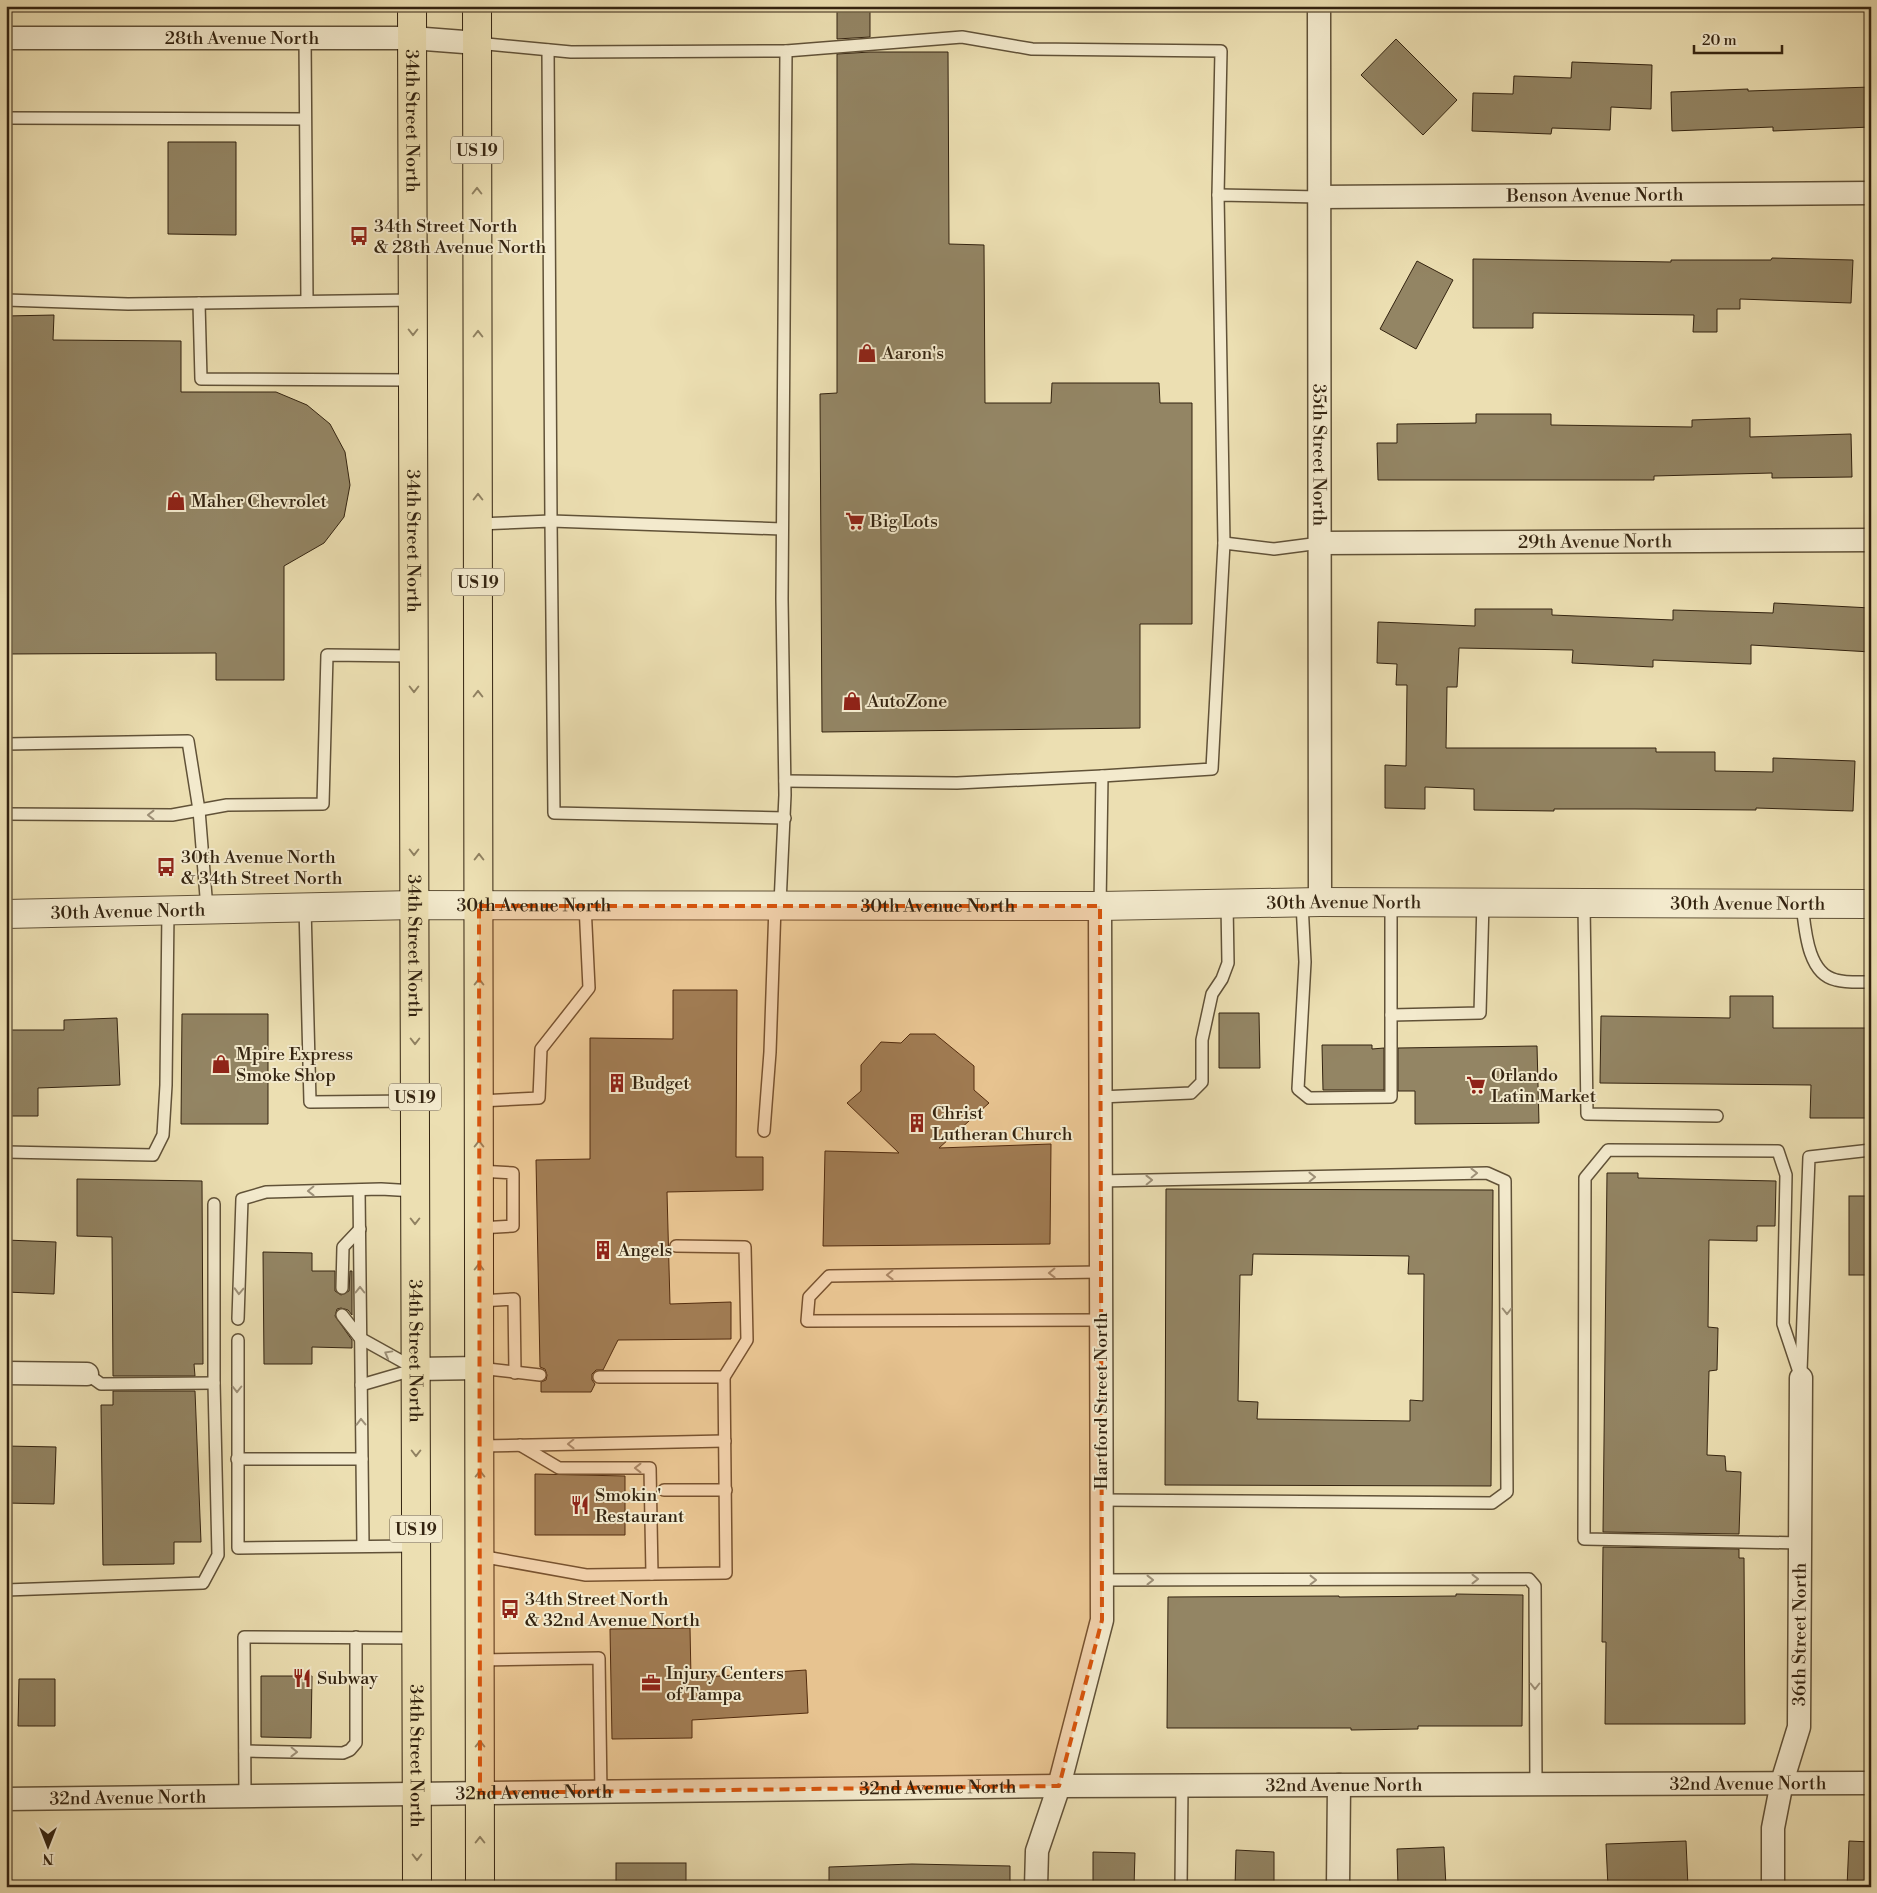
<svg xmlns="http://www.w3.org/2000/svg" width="1877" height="1893" viewBox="0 0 1877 1893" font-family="'Libre Bodoni',serif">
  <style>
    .building { fill: #938564; stroke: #332310; fill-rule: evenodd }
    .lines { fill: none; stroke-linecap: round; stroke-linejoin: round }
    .service-casing { stroke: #615238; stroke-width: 14 }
    .minor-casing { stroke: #615238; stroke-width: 25 }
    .tertiary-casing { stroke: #615238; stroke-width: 30 }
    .trunk-casing { stroke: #332310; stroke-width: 30 }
    .service { stroke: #f3eacd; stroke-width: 11 }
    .minor { stroke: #f3eacd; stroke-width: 22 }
    .tertiary { stroke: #f3eacd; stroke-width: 28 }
    .trunk { stroke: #ecdfb2; stroke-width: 28 }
    .oneway { stroke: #908161 }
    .oneway2 { stroke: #9d9078 }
    .marked { fill: #d6540c; fill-opacity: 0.2; stroke: #d6540c; stroke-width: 4; stroke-dasharray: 10 6; stroke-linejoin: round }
    .labels { text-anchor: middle; stroke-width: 4; stroke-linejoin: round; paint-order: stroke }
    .shield { fill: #f3eacd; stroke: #6d5f49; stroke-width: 1 }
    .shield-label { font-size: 16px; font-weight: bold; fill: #332310 }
    .street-label { font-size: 18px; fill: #332310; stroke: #f3eacd }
    .poi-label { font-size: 18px; fill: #332310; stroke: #f3eacd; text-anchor: start }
  </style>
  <rect width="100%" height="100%" fill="#ecdfb2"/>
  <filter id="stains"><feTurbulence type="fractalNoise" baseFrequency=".004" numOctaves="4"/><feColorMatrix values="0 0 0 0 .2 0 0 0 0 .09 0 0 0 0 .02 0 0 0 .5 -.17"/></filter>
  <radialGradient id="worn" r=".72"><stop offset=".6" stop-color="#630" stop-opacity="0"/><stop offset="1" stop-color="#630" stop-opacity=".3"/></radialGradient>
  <g class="building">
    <polygon points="837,6 870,6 870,37 837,39"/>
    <polygon points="1396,39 1457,100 1423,135 1361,75"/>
    <polygon points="870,52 948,52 949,244 984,245 985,403 1051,403 1052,383 1159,383 1160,403 1192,403 1192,624 1140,624 1140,728 822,732 820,394 837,393 837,54"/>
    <polygon points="1572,62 1652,65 1651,109 1611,107 1610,130 1552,128 1551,134 1472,131 1473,93 1513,94 1514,76 1571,78"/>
    <polygon points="1871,87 1871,127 1773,131 1773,127 1672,131 1671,92 1748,89 1748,91"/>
    <polygon points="168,142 236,142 236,235 168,234"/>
    <polygon points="1772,258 1853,260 1851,303 1740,299 1740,309 1717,309 1717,332 1693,332 1694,315 1533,313 1533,328 1473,328 1473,259 1671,262 1671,260 1771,260"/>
    <polygon points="1417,261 1453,280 1416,349 1380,329"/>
    <polygon points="54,315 53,340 181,341 181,392 276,392 307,405 330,424 345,452 350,485 344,517 324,543 284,566 284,680 216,680 216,653 6,654 6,316"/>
    <polygon points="1476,414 1551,414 1551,425 1692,427 1692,420 1750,418 1750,437 1851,434 1852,477 1772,478 1772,473 1654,476 1654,480 1378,480 1377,443 1397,443 1397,424 1476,423"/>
    <polygon points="1774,603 1871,608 1871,652 1751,645 1751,664 1653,660 1653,667 1572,663 1573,650 1459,648 1457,687 1447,687 1446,748 1656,748 1656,752 1715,752 1715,771 1773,772 1773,758 1855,761 1853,811 1756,808 1756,810 1635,809 1554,809 1554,811 1474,810 1474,789 1425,787 1425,809 1385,808 1385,765 1406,766 1407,685 1396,685 1397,664 1377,663 1378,622 1475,626 1475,609 1552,609 1552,615 1673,620 1673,610 1773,613"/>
    <polygon points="673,990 737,990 736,1157 763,1157 763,1190 667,1192 670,1304 731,1302 731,1339 618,1340 603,1370 596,1370 592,1374 592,1380 595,1384 591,1392 541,1392 541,1382 546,1380 547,1375 545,1369 540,1367 536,1160 590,1159 590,1038 673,1039"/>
    <polygon points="1730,996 1773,996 1773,1028 1871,1028 1871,1118 1810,1118 1811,1085 1600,1083 1601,1016 1730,1018"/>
    <polygon points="1219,1013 1259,1013 1260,1068 1219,1068"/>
    <polygon points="182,1014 268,1014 268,1124 181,1124"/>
    <polygon points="117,1018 120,1085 38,1088 38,1116 6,1116 6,1030 64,1030 64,1020"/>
    <polygon points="910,1034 935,1034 974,1066 974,1090 989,1103 939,1148 1051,1144 1050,1244 823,1246 825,1151 899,1153 847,1103 861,1091 861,1065 881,1042 901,1043"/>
    <polygon points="1322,1045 1372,1045 1372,1049 1384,1048 1384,1090 1323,1090"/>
    <polygon points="1537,1046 1539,1123 1415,1124 1415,1091 1398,1091 1398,1048"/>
    <polygon points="1607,1173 1638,1173 1638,1178 1776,1181 1775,1226 1757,1226 1757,1241 1709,1240 1708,1327 1718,1328 1717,1370 1709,1371 1707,1455 1725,1456 1726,1471 1741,1472 1739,1534 1603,1532"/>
    <polygon points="77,1179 202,1181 203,1364 194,1364 195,1376 113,1376 112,1237 77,1236"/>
    <path d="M1166 1189 1493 1190 1491 1486 1165 1485ZM1253 1254 1409 1256 1408 1274H1424L1423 1401 1410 1400V1421L1257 1419 1258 1402 1238 1401 1240 1275H1252Z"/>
    <rect x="1849" y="1196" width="22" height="79"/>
    <polygon points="6,1240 56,1242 54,1294 6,1292"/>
    <polygon points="263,1252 312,1253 312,1271 335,1271 335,1291 341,1295 349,1291 350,1271 352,1271 352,1315 348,1310 341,1308 337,1309 335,1316 352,1340 352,1348 312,1347 312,1364 264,1364"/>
    <polygon points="113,1391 195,1391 201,1542 174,1542 174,1564 103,1565 101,1405 113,1405"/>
    <polygon points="6,1446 56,1447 54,1504 6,1503"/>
    <polygon points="535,1474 625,1476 625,1535 535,1535"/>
    <polygon points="1603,1547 1739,1549 1739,1558 1744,1558 1745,1724 1605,1724 1606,1642 1602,1642"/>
    <polygon points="1456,1594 1523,1595 1522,1726 1418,1726 1418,1729 1351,1730 1351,1728 1167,1728 1168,1597 1339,1596 1339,1597 1456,1596"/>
    <polygon points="690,1628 691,1678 806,1670 808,1713 692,1720 692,1738 612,1739 610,1629"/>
    <polygon points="261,1676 312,1676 311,1738 261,1737"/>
    <polygon points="19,1679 55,1679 55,1726 18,1726"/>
    <polygon points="1686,1841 1688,1887 1608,1887 1606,1844"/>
    <polygon points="1849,1841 1871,1842 1871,1887 1847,1887"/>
    <polygon points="1444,1847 1446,1887 1398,1887 1397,1849"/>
    <polygon points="1236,1850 1274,1852 1274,1887 1235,1887"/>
    <polygon points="1093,1852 1135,1853 1134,1887 1093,1887"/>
    <rect x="616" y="1863" width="70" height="24"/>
    <polygon points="912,1864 1010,1866 1010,1887 829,1887 829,1867"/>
  </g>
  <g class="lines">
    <g class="service-casing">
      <g id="service">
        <polyline points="305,38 307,301"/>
        <polyline points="477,43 571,52 786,51 782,599 785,795 780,904"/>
        <polyline points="548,50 551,521 782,529"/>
        <polyline points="786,51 962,37 1032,49 1221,51 1218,195"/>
        <polyline points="6,118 305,119"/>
        <polyline points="6,300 128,304 413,300"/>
        <polyline points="199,303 201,379 413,380"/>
        <polyline points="478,524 551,521 554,813 785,818"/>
        <polyline points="1224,543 1218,195 1319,197"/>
        <polyline points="6,744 188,741 199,810 207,909"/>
        <polyline points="1102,776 1212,769 1224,543 1274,549 1320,543"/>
        <polyline points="785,781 957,783 1102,776 1100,906"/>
        <polyline points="6,814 172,815 227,805 323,804 327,655 413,656"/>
        <polyline points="1302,903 1305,962 1298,1089 1309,1098 1391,1097 1391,903"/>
        <polyline points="1584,904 1587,1114 1717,1116"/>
        <path d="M1802 904C1805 928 1807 974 1836 980 1847 983 1860 982 1871 982"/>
        <polyline points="305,907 310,1102 415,1101"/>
        <polyline points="1391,1015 1480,1013 1483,902"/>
        <polyline points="1100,1097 1191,1093 1202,1082 1202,1040 1212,994 1222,979 1228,963 1227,904"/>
        <polyline points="479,1101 539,1098 541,1049 589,988 585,905"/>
        <polyline points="764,1131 770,1052 775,906"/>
        <polyline points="6,1152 153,1155 163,1135 166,1085 168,910"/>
        <polyline points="1100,1181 1487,1173 1505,1181 1507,1492 1492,1503 1101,1500"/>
        <polyline points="359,1190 363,1546"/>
        <polyline points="479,1228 513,1226 513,1173 479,1171"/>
        <polyline points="676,1246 745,1247 747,1340 724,1377"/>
        <polyline points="1101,1272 829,1276 809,1297 807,1321 1101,1320"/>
        <polyline points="342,1288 343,1247 360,1229"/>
        <polyline points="479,1301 514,1299 515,1373"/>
        <polyline points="342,1315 360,1338 414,1368"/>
        <polyline points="238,1319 242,1199 266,1192 381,1189 415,1191"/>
        <polyline points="238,1340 238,1548 416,1546"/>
        <polyline points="479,1368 540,1375"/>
        <polyline points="1801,1371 1809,1157 1871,1150"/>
        <polyline points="87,1374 101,1384 214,1383"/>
        <polyline points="361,1385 416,1369"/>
        <polyline points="520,1445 559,1468 650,1468 652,1574"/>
        <polyline points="480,1446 725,1441"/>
        <polyline points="237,1459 362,1459"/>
        <polyline points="664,1490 726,1490"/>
        <polyline points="1800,1543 1584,1539 1585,1178 1608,1150 1778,1151 1786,1175 1783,1324 1801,1378"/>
        <polyline points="480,1556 586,1575 726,1573 724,1377 599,1377"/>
        <polyline points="1102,1580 1529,1579 1535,1586 1536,1784"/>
        <polyline points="6,1590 203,1583 218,1555 214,1383 214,1204"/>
        <polyline points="480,1660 599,1658 601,1792"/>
        <polyline points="245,1751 343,1753 350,1750 356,1743 356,1637"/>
        <polyline points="245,1795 244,1637 416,1638"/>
        <polyline points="1181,1886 1182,1786"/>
      </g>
    </g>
    <g class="minor-casing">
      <g id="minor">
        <path id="s1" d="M1319 6 1320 902"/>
        <path id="s2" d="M6 38H412L477 43"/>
        <path id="s3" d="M1319 197 1871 193"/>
        <path id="s4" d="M1320 543 1871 540"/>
        <polyline points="416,1369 479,1368"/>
        <polyline points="6,1373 87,1374"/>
        <path id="s5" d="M6 1799 1059 1786 1871 1783"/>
        <polyline points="1036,1887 1037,1851 1059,1786 1102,1620 1100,906"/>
        <polyline points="1338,1887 1339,1785"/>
        <path id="s6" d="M1773 1887V1828L1782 1782 1799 1727 1801 1378"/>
      </g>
    </g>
    <g class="tertiary-casing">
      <g id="tertiary">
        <path id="s7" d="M6 914 414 905 1100 906 1320 902 1871 904"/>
      </g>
    </g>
    <g class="trunk-casing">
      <g id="trunk">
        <path id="s8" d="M412 6 417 1887"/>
        <polyline points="477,6 480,1887"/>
      </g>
    </g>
    <use href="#service" class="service"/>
    <use href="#minor" class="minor"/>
    <use href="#tertiary" class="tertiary"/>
    <use href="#trunk" class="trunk"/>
  </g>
  <defs><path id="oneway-chevron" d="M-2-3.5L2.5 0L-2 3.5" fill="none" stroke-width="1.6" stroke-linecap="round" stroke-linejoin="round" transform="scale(1.25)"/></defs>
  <g class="oneway">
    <use href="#oneway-chevron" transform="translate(477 191) rotate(-90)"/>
    <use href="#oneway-chevron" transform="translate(413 332) rotate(90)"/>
    <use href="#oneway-chevron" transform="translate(478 334) rotate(-90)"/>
    <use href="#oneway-chevron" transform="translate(478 497) rotate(-90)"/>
    <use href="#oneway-chevron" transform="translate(414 689) rotate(90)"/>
    <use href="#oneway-chevron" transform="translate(478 694) rotate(-90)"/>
    <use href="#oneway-chevron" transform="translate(414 852) rotate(90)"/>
    <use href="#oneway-chevron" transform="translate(479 857) rotate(-90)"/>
    <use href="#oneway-chevron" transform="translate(479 982) rotate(-90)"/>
    <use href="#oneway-chevron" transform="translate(415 1041) rotate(90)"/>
    <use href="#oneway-chevron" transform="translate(479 1144) rotate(-90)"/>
    <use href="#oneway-chevron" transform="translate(415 1221) rotate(90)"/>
    <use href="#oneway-chevron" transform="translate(479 1267) rotate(-90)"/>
    <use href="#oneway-chevron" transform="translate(416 1453) rotate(90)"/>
    <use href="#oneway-chevron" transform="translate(480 1474) rotate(-90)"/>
    <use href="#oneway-chevron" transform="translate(480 1744) rotate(-90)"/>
    <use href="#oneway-chevron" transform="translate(480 1840) rotate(-90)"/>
    <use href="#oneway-chevron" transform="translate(417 1857) rotate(90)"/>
  </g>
  <g class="oneway2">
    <use href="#oneway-chevron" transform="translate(151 815) rotate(-180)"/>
    <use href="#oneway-chevron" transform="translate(1474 1173) rotate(-1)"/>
    <use href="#oneway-chevron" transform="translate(1312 1177) rotate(-1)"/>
    <use href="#oneway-chevron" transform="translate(1149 1180) rotate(-1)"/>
    <use href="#oneway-chevron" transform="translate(311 1191) rotate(179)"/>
    <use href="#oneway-chevron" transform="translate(1052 1273) rotate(179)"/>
    <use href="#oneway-chevron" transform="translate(890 1275) rotate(179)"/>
    <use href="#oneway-chevron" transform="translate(360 1290) rotate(-90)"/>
    <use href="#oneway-chevron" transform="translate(239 1291) rotate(92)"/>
    <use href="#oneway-chevron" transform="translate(1507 1311) rotate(90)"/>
    <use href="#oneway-chevron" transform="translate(388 1354) rotate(-151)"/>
    <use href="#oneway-chevron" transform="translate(237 1389) rotate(90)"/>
    <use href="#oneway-chevron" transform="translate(361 1422) rotate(-91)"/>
    <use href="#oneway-chevron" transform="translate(571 1444) rotate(179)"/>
    <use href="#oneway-chevron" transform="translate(638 1468) rotate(180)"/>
    <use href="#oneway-chevron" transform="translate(1475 1579)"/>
    <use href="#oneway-chevron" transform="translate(1150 1580)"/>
    <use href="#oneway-chevron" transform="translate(1313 1580)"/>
    <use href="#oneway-chevron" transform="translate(1535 1686) rotate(90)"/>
    <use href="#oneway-chevron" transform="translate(294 1752) rotate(1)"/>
  </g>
  <path class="marked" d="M479 906H1100L1102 1620 1059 1786 480 1793Z"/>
  <defs>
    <g id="bus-bare" transform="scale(1.5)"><path d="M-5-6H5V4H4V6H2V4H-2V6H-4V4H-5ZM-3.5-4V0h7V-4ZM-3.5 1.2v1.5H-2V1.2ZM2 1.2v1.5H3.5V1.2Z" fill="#8f2418" stroke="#f3eacd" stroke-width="2.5" paint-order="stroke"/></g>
    <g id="shop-bare" transform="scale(1.5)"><path d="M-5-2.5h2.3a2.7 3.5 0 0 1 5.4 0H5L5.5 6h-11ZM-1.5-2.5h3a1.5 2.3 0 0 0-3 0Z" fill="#8f2418" stroke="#f3eacd" stroke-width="2.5" paint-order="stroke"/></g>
    <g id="supermarket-bare" transform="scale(1.5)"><path d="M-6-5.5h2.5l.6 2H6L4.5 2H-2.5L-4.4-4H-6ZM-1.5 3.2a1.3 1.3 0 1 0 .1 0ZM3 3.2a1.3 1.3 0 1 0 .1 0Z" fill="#8f2418" stroke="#f3eacd" stroke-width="2.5" paint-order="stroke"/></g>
    <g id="building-bare" transform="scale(1.5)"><path d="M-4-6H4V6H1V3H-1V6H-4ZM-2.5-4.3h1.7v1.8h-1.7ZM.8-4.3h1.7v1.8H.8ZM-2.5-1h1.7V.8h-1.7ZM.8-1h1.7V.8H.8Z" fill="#8f2418" stroke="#f3eacd" stroke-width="2.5" paint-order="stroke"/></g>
    <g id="restaurant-bare" transform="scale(1.5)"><path d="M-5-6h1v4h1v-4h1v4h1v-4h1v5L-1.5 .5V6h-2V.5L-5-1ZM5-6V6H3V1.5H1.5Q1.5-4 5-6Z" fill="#8f2418" stroke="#f3eacd" stroke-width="2.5" paint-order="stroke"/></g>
    <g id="office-bare" transform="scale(1.5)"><path d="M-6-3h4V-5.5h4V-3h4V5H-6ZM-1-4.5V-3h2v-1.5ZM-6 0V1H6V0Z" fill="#8f2418" stroke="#f3eacd" stroke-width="2.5" paint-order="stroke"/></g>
  </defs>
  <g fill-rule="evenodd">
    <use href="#bus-bare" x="359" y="236"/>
    <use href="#shop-bare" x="867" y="353"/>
    <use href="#shop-bare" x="176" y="501"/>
    <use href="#supermarket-bare" x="855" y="521"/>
    <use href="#shop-bare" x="852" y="701"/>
    <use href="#bus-bare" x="166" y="867"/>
    <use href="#shop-bare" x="221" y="1064"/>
    <use href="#building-bare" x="617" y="1083"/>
    <use href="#supermarket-bare" x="1476" y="1085"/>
    <use href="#building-bare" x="917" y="1123"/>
    <use href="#building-bare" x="603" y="1250"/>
    <use href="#restaurant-bare" x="580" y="1505"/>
    <use href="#bus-bare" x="510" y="1609"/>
    <use href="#restaurant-bare" x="302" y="1678"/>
    <use href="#office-bare" x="651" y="1683"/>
  </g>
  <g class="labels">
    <g class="shield">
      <rect x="451" y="136.5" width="52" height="27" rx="4"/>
      <rect x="452" y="568.5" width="52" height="27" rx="4"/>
      <rect x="389" y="1083.5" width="52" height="27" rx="4"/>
      <rect x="390" y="1515.5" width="52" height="27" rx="4"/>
    </g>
    <g class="shield-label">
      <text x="477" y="156">US 19</text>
      <text x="478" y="588">US 19</text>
      <text x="415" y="1103">US 19</text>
      <text x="416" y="1535">US 19</text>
    </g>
    <g class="street-label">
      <text dy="6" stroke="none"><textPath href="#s2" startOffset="236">28th Avenue North</textPath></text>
      <text dy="6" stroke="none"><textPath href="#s8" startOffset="115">34th Street North</textPath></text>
      <text dy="6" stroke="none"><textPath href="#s3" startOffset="276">Benson Avenue North</textPath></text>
      <text dy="6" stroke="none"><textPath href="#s1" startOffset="449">35th Street North</textPath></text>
      <text dy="6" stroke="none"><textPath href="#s8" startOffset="535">34th Street North</textPath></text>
      <text dy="6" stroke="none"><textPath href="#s4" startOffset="275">29th Avenue North</textPath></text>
      <text dy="6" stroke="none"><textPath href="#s7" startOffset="1338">30th Avenue North</textPath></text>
      <text dy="6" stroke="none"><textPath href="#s7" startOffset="1742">30th Avenue North</textPath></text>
      <text dy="6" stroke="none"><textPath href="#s7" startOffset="528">30th Avenue North</textPath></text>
      <text dy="6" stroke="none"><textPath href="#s7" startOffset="932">30th Avenue North</textPath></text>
      <text dy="6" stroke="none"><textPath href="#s7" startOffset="122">30th Avenue North</textPath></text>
      <text dy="6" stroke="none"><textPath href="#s8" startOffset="940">34th Street North</textPath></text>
      <text dy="6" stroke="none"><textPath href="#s8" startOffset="1345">34th Street North</textPath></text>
      <text transform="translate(1101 1401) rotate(-90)" y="6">Hartford Street North</text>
      <text dy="6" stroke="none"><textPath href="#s6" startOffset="256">36th Street North</textPath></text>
      <text dy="6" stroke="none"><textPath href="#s8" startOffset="1750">34th Street North</textPath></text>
      <text dy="6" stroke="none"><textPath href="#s5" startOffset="1742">32nd Avenue North</textPath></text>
      <text dy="6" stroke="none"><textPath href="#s5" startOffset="1338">32nd Avenue North</textPath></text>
      <text dy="6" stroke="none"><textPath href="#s5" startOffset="932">32nd Avenue North</textPath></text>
      <text dy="6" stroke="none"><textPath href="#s5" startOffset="528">32nd Avenue North</textPath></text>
      <text dy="6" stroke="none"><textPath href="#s5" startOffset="122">32nd Avenue North</textPath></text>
    </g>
    <g class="poi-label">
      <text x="374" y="232">34th Street North<tspan x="374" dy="21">&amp; 28th Avenue North</tspan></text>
      <text x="882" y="359">Aaron's</text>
      <text x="191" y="507">Maher Chevrolet</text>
      <text x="870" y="527">Big Lots</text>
      <text x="867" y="707">AutoZone</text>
      <text x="181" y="863">30th Avenue North<tspan x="181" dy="21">&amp; 34th Street North</tspan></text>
      <text x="236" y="1060">Mpire Express<tspan x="236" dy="21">Smoke Shop</tspan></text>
      <text x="1491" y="1081">Orlando<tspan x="1491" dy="21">Latin Market</tspan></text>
      <text x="632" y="1089">Budget</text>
      <text x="932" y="1119">Christ<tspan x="932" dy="21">Lutheran Church</tspan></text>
      <text x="618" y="1256">Angels</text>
      <text x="595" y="1501">Smokin'<tspan x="595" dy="21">Restaurant</tspan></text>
      <text x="525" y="1605">34th Street North<tspan x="525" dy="21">&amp; 32nd Avenue North</tspan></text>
      <text x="666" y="1679">Injury Centers<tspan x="666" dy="21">of Tampa</tspan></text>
      <text x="317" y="1684">Subway</text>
    </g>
  </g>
  <rect width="1877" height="1893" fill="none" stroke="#ecdfb2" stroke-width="25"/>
  <rect x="8" y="8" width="1862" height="1878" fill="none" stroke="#332310" stroke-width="2.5"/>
  <rect x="12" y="12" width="1852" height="1868" fill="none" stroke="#332310"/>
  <g transform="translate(48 1846) rotate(180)" stroke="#f3eacd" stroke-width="4" paint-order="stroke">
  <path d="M0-4L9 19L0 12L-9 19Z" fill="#332310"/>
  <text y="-8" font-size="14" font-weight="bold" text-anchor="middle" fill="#332310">N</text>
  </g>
  <path d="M1694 45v8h88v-8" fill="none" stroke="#332310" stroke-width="2.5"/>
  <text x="1702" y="45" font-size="15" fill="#332310" stroke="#f3eacd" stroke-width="4" paint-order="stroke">20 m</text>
  <rect width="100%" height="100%" filter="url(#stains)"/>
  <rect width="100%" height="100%" fill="url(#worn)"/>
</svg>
